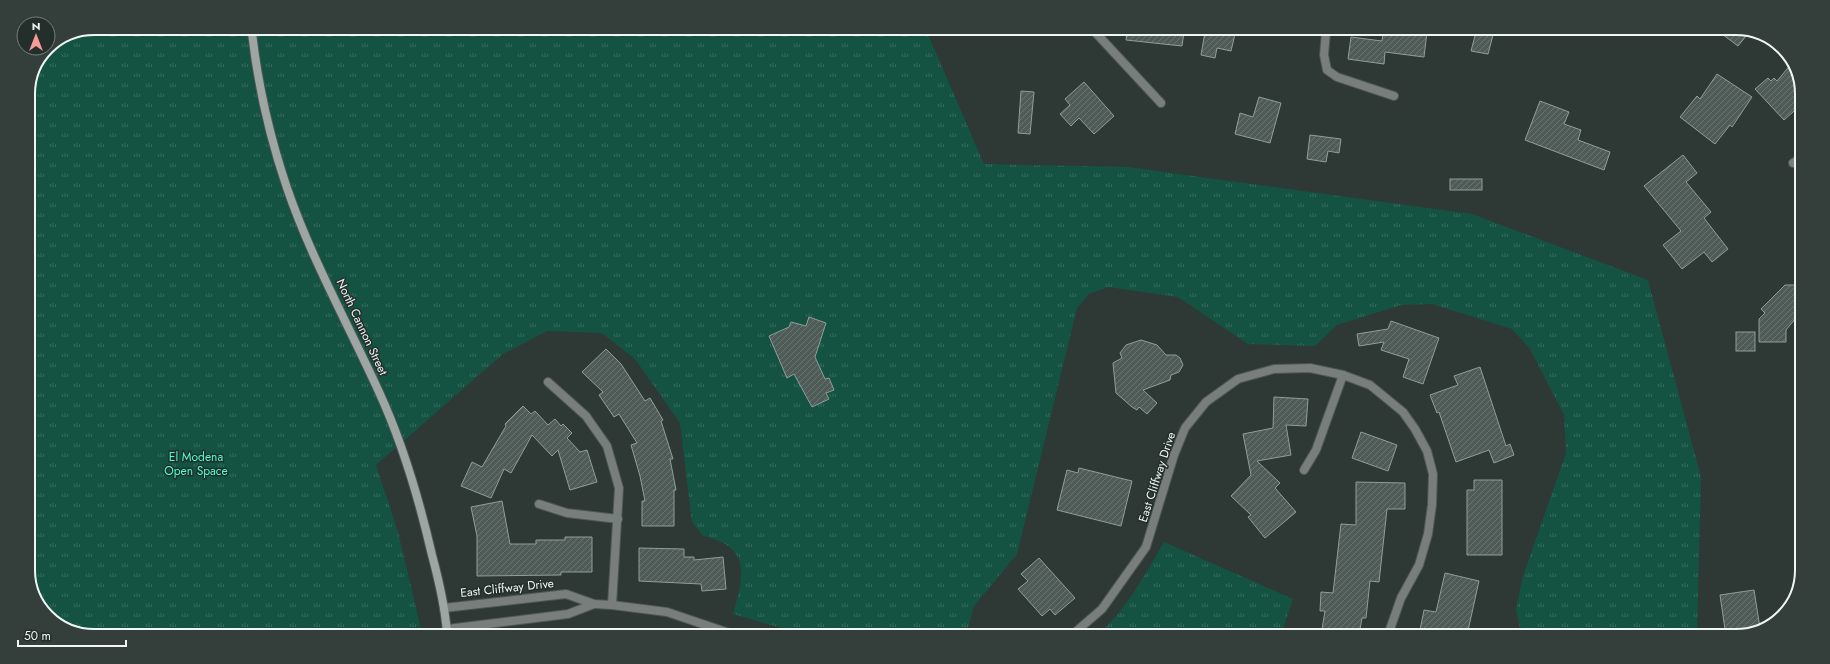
<svg xmlns="http://www.w3.org/2000/svg" width="1830" height="664" viewBox="0 0 1830 664" font-family="Jost,sans-serif">
  <style>
    .grass { fill: url(#grass-tufts) }
    .building { fill: url(#building-hatch); stroke: #909e99 }
    .lines { fill: none; stroke-linecap: round; stroke-linejoin: round }
    .minor-casing { stroke: #4d5754; stroke-width: 10 }
    .secondary-casing { stroke: #4d5754; stroke-width: 10 }
    .minor { stroke: #787e7c; stroke-width: 8 }
    .secondary { stroke: #9da6a3; stroke-width: 8 }
    .labels { text-anchor: middle; stroke-width: 3; stroke-linejoin: round; paint-order: stroke }
    .street-label { font-size: 12px; fill: #eff6f4; stroke: #242f2b }
    .park-label { font-size: 12px; fill: #47fed1; stroke: #242f2b }
    .rim { fill: none; stroke: #eff6f4; stroke-width: 2 }
  </style>
  <defs>
    <pattern id="grass-tufts" width="24" height="20" patternUnits="userSpaceOnUse"><rect width="24" height="20" fill="#145242"/><path d="M3 7l-1-3M5 7V3M7 7l1-3M15 17l-1-3M17 17v-4M19 17l1-3" fill="none" stroke="#366c5e"/></pattern>
    <pattern id="building-hatch" width="6" height="6" patternUnits="userSpaceOnUse"><rect width="6" height="6" fill="#4f5b57"/><path d="M-1 1l2-2M0 6l6-6M5 7l2-2" fill="none" stroke="#697370"/></pattern>
  </defs>
  <rect width="100%" height="100%" fill="#2e3935"/>
  <g class="grass">
    <path d="M927 32 984 164 1128 167 1472 214 1648 280 1701 477 1697 636H1522L1516 610 1522 579 1566 453 1564 415 1530 349 1512 329 1432 304 1401 305 1337 325 1315 346 1248 344 1178 297 1108 287 1089 294 1077 308 1017 554 974 606 966 634H802L733 614C744 576 752 547 703 536L692 522 680 423 635 359 602 333 547 331 503 354 376 465 398 532 422 633H73L42 610 28 574V90L47 48 69 33Z"/>
    <path d="M1164 542 1293 599 1281 635H1097C1126 611 1145 574 1164 542Z"/>
  </g>
  <g class="building">
    <polygon points="1718,31 1750,31 1738,46"/>
    <polygon points="1127,32 1184,32 1182,46 1126,40"/>
    <polygon points="1205,32 1230,32 1235,34 1231,51 1217,48 1215,58 1201,55"/>
    <polygon points="1383,32 1427,32 1424,57 1385,52 1384,64 1348,59 1351,37 1382,41"/>
    <polygon points="1476,32 1493,35 1488,54 1471,51"/>
    <polygon points="1792,63 1802,90 1802,104 1784,120 1755,89 1768,78 1771,81 1774,78 1777,81"/>
    <polygon points="1717,74 1752,97 1732,127 1730,125 1715,144 1680,117 1697,96 1700,99"/>
    <polygon points="1084,82 1114,116 1094,134 1079,118 1071,126 1060,114 1070,105 1065,99"/>
    <polygon points="1021,91 1034,92 1030,134 1018,133"/>
    <polygon points="1259,97 1281,103 1270,143 1235,134 1240,113 1253,117"/>
    <polygon points="1540,101 1569,112 1564,124 1581,130 1578,140 1610,152 1604,170 1525,140"/>
    <polygon points="1310,135 1341,139 1339,153 1328,151 1326,162 1307,159"/>
    <polygon points="1683,155 1697,173 1686,182 1711,212 1704,218 1728,249 1712,262 1704,252 1682,269 1663,245 1681,231 1644,186"/>
    <rect x="1450" y="179" width="32" height="11"/>
    <polygon points="1785,285 1801,285 1800,313 1786,330 1786,342 1759,342 1759,319 1765,313 1761,309"/>
    <polygon points="809,317 826,323 815,357 825,379 829,378 834,390 826,393 829,399 812,407 794,374 787,378 769,336 789,327 791,322 806,326"/>
    <polygon points="1391,321 1439,338 1423,384 1403,377 1409,359 1381,350 1384,342 1359,346 1357,334 1388,329"/>
    <rect x="1736" y="332" width="19" height="19"/>
    <polygon points="1141,340 1157,345 1166,355 1176,355 1180,358 1183,365 1179,372 1171,375 1170,380 1143,390 1157,403 1147,414 1139,407 1137,410 1132,407 1116,393 1113,363 1122,358 1120,353 1126,345"/>
    <polygon points="606,349 621,364 645,401 650,398 663,420 661,421 673,459 670,459 676,490 674,490 674,526 642,526 642,501 645,501 640,476 631,445 637,443 619,414 614,417 599,395 603,392 582,372"/>
    <polygon points="1480,367 1506,446 1510,444 1514,455 1494,463 1489,450 1456,462 1439,412 1437,413 1430,395 1458,385 1454,376"/>
    <polygon points="1274,397 1308,399 1306,426 1286,425 1291,455 1257,461 1280,483 1275,488 1296,512 1265,538 1248,517 1251,515 1231,496 1251,475 1243,434 1273,428"/>
    <polygon points="523,406 531,414 535,411 548,425 555,419 561,426 563,424 572,433 567,438 580,452 587,450 597,482 570,490 558,450 552,456 532,435 511,473 504,469 491,498 461,486 472,462 482,467 506,426 505,424"/>
    <polygon points="1361,432 1397,445 1388,471 1352,458"/>
    <polygon points="1079,468 1132,481 1121,526 1057,510 1067,470 1078,473"/>
    <polygon points="1474,480 1502,480 1502,555 1467,555 1467,490 1474,490"/>
    <polygon points="1356,482 1405,483 1405,509 1387,509 1379,582 1370,581 1366,618 1362,618 1359,635 1321,635 1325,611 1320,611 1321,592 1333,593 1341,524 1356,525"/>
    <polygon points="502,501 510,544 536,544 536,540 565,540 565,537 592,537 592,572 561,572 561,575 477,576 477,536 471,507"/>
    <polygon points="639,548 684,549 684,557 694,557 694,560 723,557 726,589 702,591 701,584 639,581"/>
    <polygon points="1039,558 1075,598 1055,615 1050,609 1042,616 1018,589 1028,581 1021,574"/>
    <polygon points="1445,573 1479,581 1467,635 1419,635 1424,610 1436,612"/>
    <polygon points="1754,590 1760,628 1736,636 1726,636 1720,595"/>
  </g>
  <g class="lines">
    <g class="minor-casing">
      <g id="minor">
        <polyline points="1095,32 1161,103"/>
        <polyline points="1326,32 1324,55 1327,70 1337,77 1394,96"/>
        <polyline points="1793,163 1801,158"/>
        <polyline points="548,382 586,416 607,446 619,488 612,605"/>
        <polyline points="1304,470 1316,450 1343,375"/>
        <polyline points="539,504 567,513 618,519"/>
        <polyline points="444,608 566,594 594,604 612,605 667,612 732,634"/>
        <polyline points="447,629 568,614 594,604"/>
        <polyline points="1072,635 1102,609 1146,547 1174,455 1185,428 1206,402 1238,379 1274,369 1310,368 1343,375 1370,385 1403,412 1415,429 1427,451 1433,474 1432,505 1428,534 1419,565 1401,598 1388,635"/>
      </g>
    </g>
    <g class="secondary-casing">
      <path id="secondary" d="M252 33C258 85 270 138 287 188 311 258 348 324 379 392 403 444 419 499 432 555 439 581 445 607 447 633"/>
    </g>
    <use href="#minor" class="minor"/>
    <use href="#secondary" class="secondary"/>
  </g>
  <g class="labels">
    <g class="street-label">
      <text transform="translate(362 327) rotate(65)" y="4">North Cannon Street</text>
      <text transform="translate(1157 477) rotate(-72)" y="4">East Cliffway Drive</text>
      <text transform="translate(507 588) rotate(-6)" y="4">East Cliffway Drive</text>
    </g>
    <g class="park-label">
      <text x="196" y="461">El Modena<tspan x="196" dy="14">Open Space</tspan></text>
    </g>
  </g>
  <path d="M0 0H1830V664H0ZM94 35H1736A59 59 0 0 1 1795 94V570A59 59 0 0 1 1736 629H94A59 59 0 0 1 35 570V94A59 59 0 0 1 94 35Z" fill="#343f3b" fill-rule="evenodd"/>
  <path class="rim" d="M94 35H1736A59 59 0 0 1 1795 94V570A59 59 0 0 1 1736 629H94A59 59 0 0 1 35 570V94A59 59 0 0 1 94 35Z"/>
  <g transform="translate(36 36)"><circle r="19" fill="#242f2b" stroke="#757f7b"/>
  <path d="M0-3L7 15L0 10L-7 15Z" fill="#f59b98"/>
  <text y="-6" font-size="11" font-weight="bold" text-anchor="middle" fill="#eff6f4">N</text>
  </g>
  <path d="M18 640v6h108v-6" fill="none" stroke="#eff6f4" stroke-width="2"/>
  <text x="24" y="640" font-size="12" fill="#eff6f4" stroke="#242f2b" stroke-width="3" paint-order="stroke">50 m</text>
</svg>
